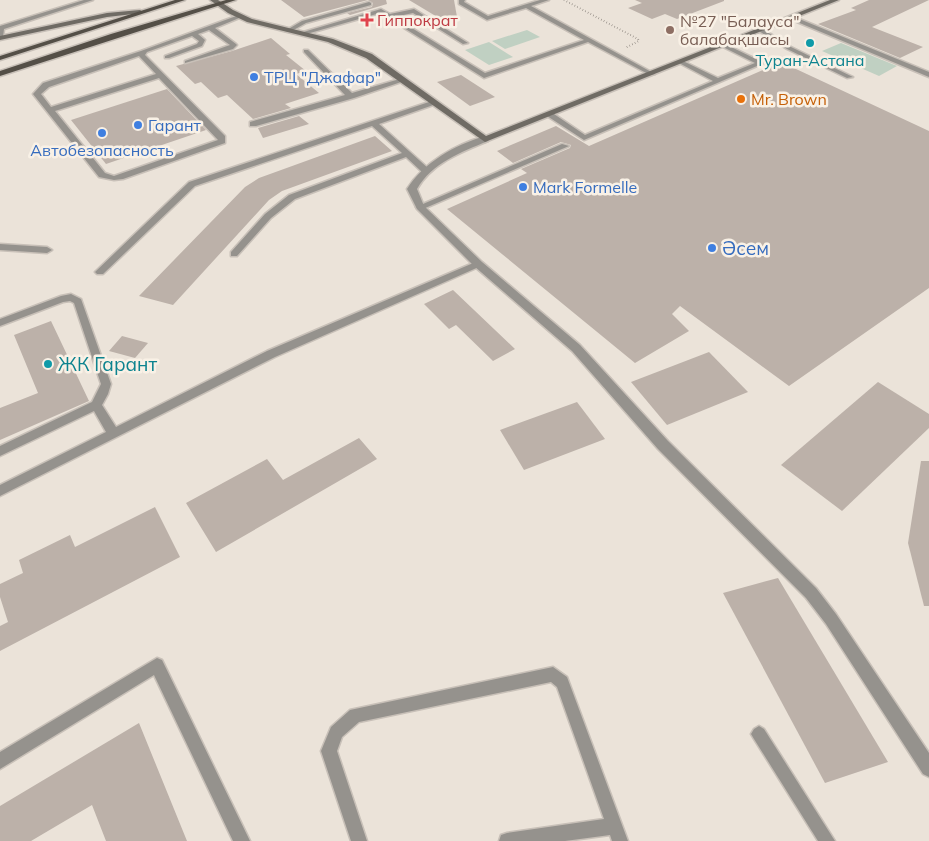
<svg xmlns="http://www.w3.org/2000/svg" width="929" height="841" viewBox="0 0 929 841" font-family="Mulish,sans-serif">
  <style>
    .green { fill: #c0d0c2 }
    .building { fill: #bcb1a9 }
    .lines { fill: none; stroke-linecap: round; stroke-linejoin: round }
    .lane-casing { stroke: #c8c0b8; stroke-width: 3 }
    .street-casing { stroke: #c8c0b8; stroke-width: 3 }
    .secondary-casing { stroke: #c8c0b8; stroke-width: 3 }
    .primary-casing { stroke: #c8c0b8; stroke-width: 3 }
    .path { stroke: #7a746e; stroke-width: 2; stroke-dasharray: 0.5 2.5; stroke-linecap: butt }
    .lane { fill: #95928d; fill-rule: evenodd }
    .street { fill: #95928d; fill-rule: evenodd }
    .secondary { fill: #6f6b64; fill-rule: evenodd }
    .primary { fill: #544f47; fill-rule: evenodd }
    .health-dot { fill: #e0444e; stroke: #f9f1e6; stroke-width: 2 }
    .education-dot { fill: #8d6e63; stroke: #f9f1e6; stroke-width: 2 }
    .culture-dot { fill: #0f9aa8; stroke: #f9f1e6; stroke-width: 2 }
    .shop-dot { fill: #3f7fe0; stroke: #f9f1e6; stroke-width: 2 }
    .food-dot { fill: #e8710a; stroke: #f9f1e6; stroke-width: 2 }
    .labels { text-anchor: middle; stroke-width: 5; stroke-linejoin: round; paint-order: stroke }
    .far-health-label { font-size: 16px; fill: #be3a42; stroke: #f9f1e6; text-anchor: start }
    .far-education-label { font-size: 16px; fill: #785e54; stroke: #f9f1e6; text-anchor: start }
    .far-culture-label { font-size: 16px; fill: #0d838f; stroke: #f9f1e6 }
    .far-shop-label { font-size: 16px; fill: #366cbe; stroke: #f9f1e6; text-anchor: start }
    .far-food-label { font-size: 16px; fill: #c56008; stroke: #f9f1e6; text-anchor: start }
    .shop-label { font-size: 19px; fill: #366cbe; stroke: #f9f1e6; text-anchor: start }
    .culture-label { font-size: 19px; fill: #0d838f; stroke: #f9f1e6; text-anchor: start }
  </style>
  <rect width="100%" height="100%" fill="#ebe3d9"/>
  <g class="green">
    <polygon points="527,30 540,37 505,49 492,41"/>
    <polygon points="489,42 513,57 489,65 465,50"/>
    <polygon points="841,43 897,66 879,76 822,51"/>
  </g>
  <g class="building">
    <polygon points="281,0 386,0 387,4 350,15 347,13 372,7 373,3 368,0 304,17"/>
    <polygon points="409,0 454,0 457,17 444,21"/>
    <polygon points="635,0 724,0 724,1 677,19 665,14 652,19 628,8 642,3"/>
    <polygon points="869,0 929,0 872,27 923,47 900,58 818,24 856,10 851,8"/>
    <polygon points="271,38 290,54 286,55 306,71 296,74 319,93 285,104 291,108 253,119 227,95 218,98 201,82 195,84 176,66 232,51"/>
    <polygon points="781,62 929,131 929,288 789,386 680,306 672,314 689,331 635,363 447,209 527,173 521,169 570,148 571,145 561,142 513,163 497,151 556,126 589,146"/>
    <polygon points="461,75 495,97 470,106 437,82"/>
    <polygon points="167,89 206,130 106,164 71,120"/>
    <polygon points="299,116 309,124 263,138 258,128"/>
    <polygon points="375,136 392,151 282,191 269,200 173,305 139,296 245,187 259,178"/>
    <polygon points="453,290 515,349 493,361 456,325 449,329 424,304"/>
    <polygon points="51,321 89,401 0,440 0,408 38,393 14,335"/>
    <polygon points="122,336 148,343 135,358 109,351"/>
    <polygon points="709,352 748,392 667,425 631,382"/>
    <polygon points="878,382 929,414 929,428 842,511 781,465"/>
    <polygon points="577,402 605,439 524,470 500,430"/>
    <polygon points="359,438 377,459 216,552 186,503 267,459 283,480"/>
    <polygon points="921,461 929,461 929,606 924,606 908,543"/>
    <polygon points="155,507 180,557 0,651 0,626 8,622 0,597 0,584 23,573 19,560 70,535 75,547"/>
    <polygon points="778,578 888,762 825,783 723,593"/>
    <polygon points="139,723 187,841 106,841 92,805 31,841 0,841 0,806"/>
  </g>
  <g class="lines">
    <g class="lane-casing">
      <g id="lane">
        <polygon points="84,0 93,0 4,29 3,37 0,39 0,26"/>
        <polygon points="459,0 465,0 464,2 488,16 540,0 549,0 531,6 655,74 650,75 588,42 484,78 380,13 303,35 300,33 381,9 390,14 414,9 468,43 463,44 413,13 394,17 485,73 584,40 526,8 487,20 459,4"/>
        <polygon points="369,2 371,3 371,5 306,23 290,32 285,31 302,21"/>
        <path d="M239 15 244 16 215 28 236 44 237 45 233 49 185 63V61L230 45 209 30 198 34 205 40 202 46 169 58H165V56L197 44 199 41 192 36 147 52 145 55 225 136V143L123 179 114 180 99 177 33 94 43 83 141 51ZM139 56 156 74 51 107 41 94 49 87ZM159 78 218 140 114 176 105 173 55 111Z"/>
        <polygon points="761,28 791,47 853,77 847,78 787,49 759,31 758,30"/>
        <polygon points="721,44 725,44 764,63 584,140 544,114 551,112 585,135 713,81 679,63 679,61 683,61 718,78 755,63 721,46"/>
        <polygon points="304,50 308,50 352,93 403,78 407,80 354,98 256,126 250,126 250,122 345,95 304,52"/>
        <polygon points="432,101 439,103 379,124 429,169 429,173 423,173 406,157 295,199 271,218 237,256 231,256 231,252 265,214 289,195 402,153 372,126 195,186 103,274 97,274 95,272 189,182"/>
        <polygon points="562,144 569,146 423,209 420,210 416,207"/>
        <polygon points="478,261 483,264 481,266 275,357 0,496 0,485 106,432 94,411 0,456 0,446 92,402 101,384 74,303 70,301 63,302 0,326 0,319 61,296 71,294 81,299 111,384 108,394 102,405 116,427 267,351"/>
        <polygon points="157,658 162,660 250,841 233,841 154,675 0,769 0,752"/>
        <polygon points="553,667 567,677 628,841 612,841 610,835 565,841 499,841 501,835 507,833 604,819 557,687 551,682 359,722 342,737 337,751 367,841 351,841 321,751 331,727 350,710"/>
        <polygon points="759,726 764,729 835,841 818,841 754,739 751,734 754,729"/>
      </g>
    </g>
    <g class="street-casing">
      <g id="street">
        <polygon points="792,16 929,72 929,77 790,19 789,18"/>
        <path d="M485 136 489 139 488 141C461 152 432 163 417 189L424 206 482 262 580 345 668 441 816 588 836 614 929 753V777L923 774 826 624 806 598 658 449 572 351 474 266 417 209 407 189C424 162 455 145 485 136Z"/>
        <polygon points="0,244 47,247 52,250 47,253 0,250"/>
      </g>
    </g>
    <g class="secondary-casing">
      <g id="secondary">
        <polygon points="210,0 218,0 233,10 252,19 333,39 372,54 486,136 830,0 839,0 485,142 366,58 328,42 247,22 228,13"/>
        <polygon points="140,10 143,12 142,13 107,17 0,40 0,36 107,13"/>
      </g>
    </g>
    <g class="primary-casing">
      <g id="primary">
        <polygon points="175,0 185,0 0,60 0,56"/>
        <polygon points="226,0 236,0 0,76 0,71 111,34"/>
      </g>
    </g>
    <polyline class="path" points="564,0 638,39 639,41 625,48"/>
    <use href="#lane" class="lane"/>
    <use href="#street" class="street"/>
    <use href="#secondary" class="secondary"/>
    <use href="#primary" class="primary"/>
  </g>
  <path class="health-dot" d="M364.5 12.5h5v5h5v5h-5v5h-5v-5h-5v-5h5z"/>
  <circle class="education-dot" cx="670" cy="30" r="5"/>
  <g class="culture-dot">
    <circle cx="810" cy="43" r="5"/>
    <circle cx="48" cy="364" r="5"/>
  </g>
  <g class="shop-dot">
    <circle cx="254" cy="77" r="5"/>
    <circle cx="138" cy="125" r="5"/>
    <circle cx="102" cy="133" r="5"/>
    <circle cx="523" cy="187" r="5"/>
    <circle cx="712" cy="248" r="5"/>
  </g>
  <circle class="food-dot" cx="741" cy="99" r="5"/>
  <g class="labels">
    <g class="far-health-label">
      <text x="377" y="26">Гиппократ</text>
    </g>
    <g class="far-education-label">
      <text x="680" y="27">№27 "Балауса"<tspan x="680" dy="18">балабақшасы</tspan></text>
    </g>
    <g class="far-culture-label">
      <text x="810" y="66">Туран-Астана</text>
    </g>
    <g class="far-shop-label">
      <text x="264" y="83">ТРЦ "Джафар"</text>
      <text x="148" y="131">Гарант</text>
      <text x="102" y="156" text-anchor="middle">Автобезопасность</text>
      <text x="533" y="193">Mark Formelle</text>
    </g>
    <g class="far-food-label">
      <text x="751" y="105">Mr. Brown</text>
    </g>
    <g class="shop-label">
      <text x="722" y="255">Әсем</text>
    </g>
    <g class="culture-label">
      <text x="58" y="371">ЖК Гарант</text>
    </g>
  </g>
</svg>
